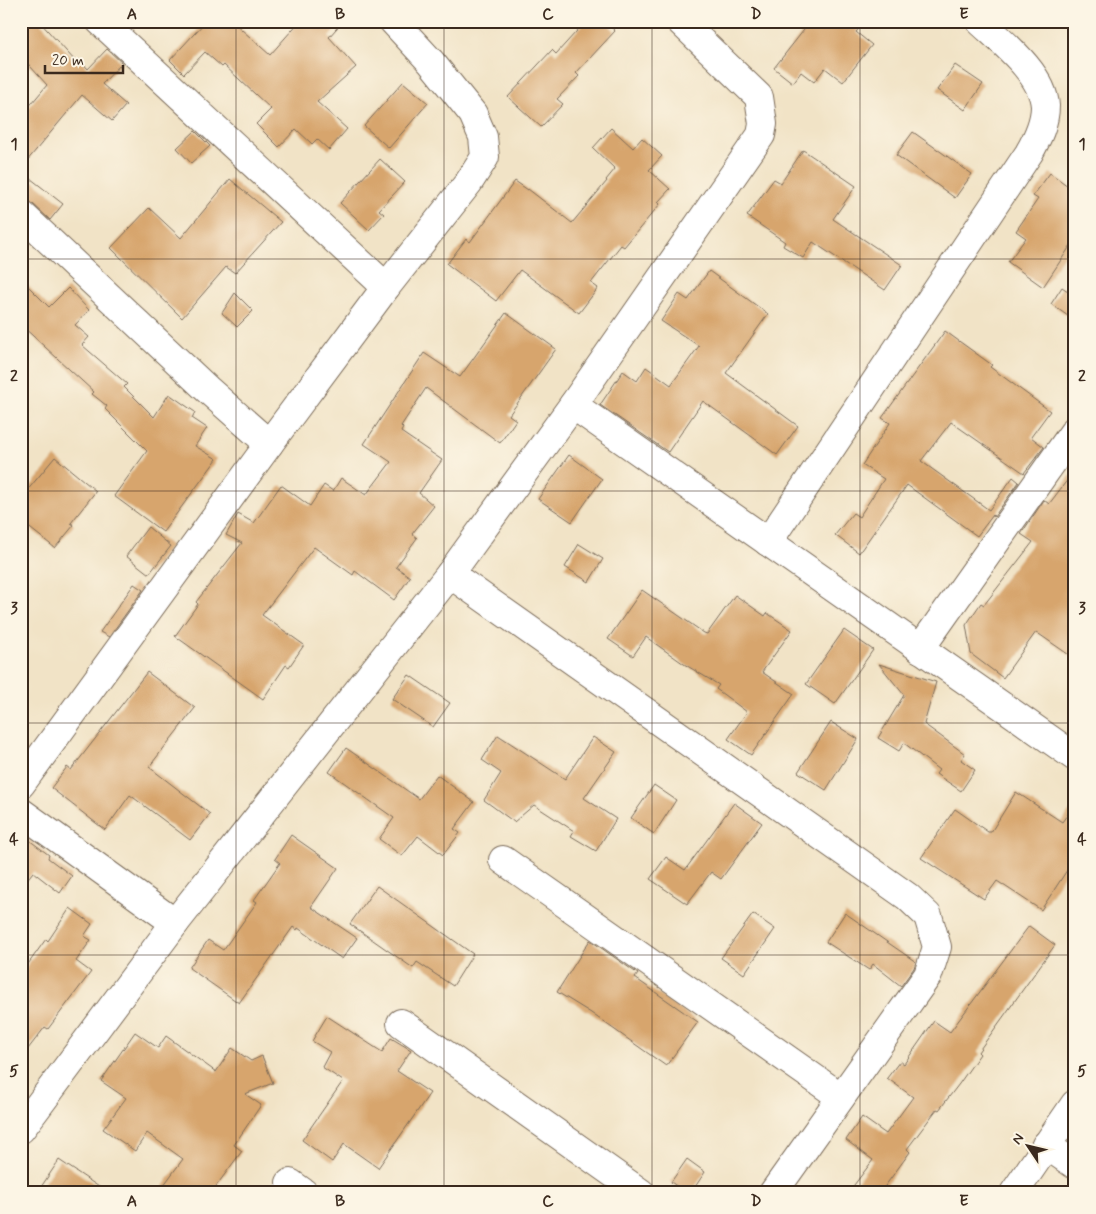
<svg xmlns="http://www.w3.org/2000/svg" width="1096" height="1214" viewBox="0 0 1096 1214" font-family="Mynerve,sans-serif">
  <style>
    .building { fill: #d7a56d }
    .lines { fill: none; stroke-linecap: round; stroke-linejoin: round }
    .minor-casing { stroke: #7b6b59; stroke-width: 30 }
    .minor { stroke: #fff; stroke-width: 28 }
    .grid { fill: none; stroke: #3b2a1e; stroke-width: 1; stroke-opacity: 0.55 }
    .neatline { fill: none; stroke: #3b2a1e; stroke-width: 2 }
    .grid-label { font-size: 16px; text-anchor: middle; font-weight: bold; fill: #3b2a1e }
  </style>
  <rect width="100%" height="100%" fill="#fcf5e5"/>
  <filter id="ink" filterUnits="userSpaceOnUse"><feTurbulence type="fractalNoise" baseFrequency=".02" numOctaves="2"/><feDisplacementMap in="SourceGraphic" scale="10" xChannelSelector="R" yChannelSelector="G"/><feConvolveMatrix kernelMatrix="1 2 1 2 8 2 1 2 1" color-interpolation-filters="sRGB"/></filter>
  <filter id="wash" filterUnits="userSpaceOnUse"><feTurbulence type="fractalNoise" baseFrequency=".0096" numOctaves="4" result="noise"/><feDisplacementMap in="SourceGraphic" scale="20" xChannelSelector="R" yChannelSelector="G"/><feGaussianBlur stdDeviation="1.12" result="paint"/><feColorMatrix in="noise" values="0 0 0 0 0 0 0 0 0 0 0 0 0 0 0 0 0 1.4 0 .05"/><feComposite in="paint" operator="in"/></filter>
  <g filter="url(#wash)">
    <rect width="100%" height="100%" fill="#f1e3c6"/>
    <g id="blocks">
      <g class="building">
        <polygon points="21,21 39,21 76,62 79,59 88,69 107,49 122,63 102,84 126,105 112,121 82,95 21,168 21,116 47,85 21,56"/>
        <polygon points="206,21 232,21 270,55 300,21 343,21 329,37 356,67 317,102 347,129 329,150 317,139 312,144 296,129 279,147 256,124 271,109 224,65 222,67 205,52 184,74 170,60"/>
        <polygon points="586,21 605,21 615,31 576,73 579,76 557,99 563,104 541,127 508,97 552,50 556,54"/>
        <polygon points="811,21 866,21 856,32 872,45 843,82 825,68 814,82 801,72 793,83 774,68"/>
        <polygon points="955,65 983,84 965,110 937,90"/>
        <polygon points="403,82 428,103 389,148 364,126"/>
        <polygon points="611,128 633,148 642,138 662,156 649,170 670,189 658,202 660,204 624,247 621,245 591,283 598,288 579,313 520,270 496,301 447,264 466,239 470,242 515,181 528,190 528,189 572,223 607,181 606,180 615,169 593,148"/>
        <polygon points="195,131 210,146 191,163 177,148"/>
        <polygon points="913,132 972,174 955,198 896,155"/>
        <polygon points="803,150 856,186 833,219 902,265 885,290 813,242 803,258 783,246 785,242 747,216 774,179 781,183"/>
        <polygon points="380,159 405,182 379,210 384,214 369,230 340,203"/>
        <polygon points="21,171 63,204 50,220 32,203 21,199"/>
        <polygon points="1050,173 1075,191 1075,239 1043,287 1008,262 1026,238 1016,231 1038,199 1033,196"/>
        <polygon points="230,179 281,222 235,273 226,267 182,318 111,248 149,208 181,238"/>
        <polygon points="709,271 768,314 726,373 798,426 777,455 703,401 668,452 600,405 623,371 637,381 646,367 671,385 699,346 661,321 679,294 688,300"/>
        <polygon points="21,279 49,307 68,288 89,310 75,325 89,337 82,345 127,384 124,387 154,417 169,394 195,412 192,418 207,428 195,446 217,459 163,532 114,496 147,451 105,409 107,406 92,394 94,392 21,325"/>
        <polygon points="1062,287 1075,296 1075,321 1051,304"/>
        <polygon points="235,293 253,311 237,327 222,313"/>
        <polygon points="506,313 556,349 509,415 516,420 500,443 426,388 401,426 403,428 401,432 442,460 419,493 434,506 412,534 417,538 396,567 410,577 394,600 355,571 353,575 314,547 262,615 304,645 289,667 286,665 263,699 175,636 198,604 196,602 242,543 226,535 238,514 254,523 281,485 310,506 324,485 333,491 341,478 366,495 391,462 364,444 424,353 460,377"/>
        <polygon points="945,331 992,365 990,367 1050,411 1031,437 1044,447 1024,473 951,422 921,461 989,510 1013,477 1019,482 994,517 993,515 977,536 907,485 859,553 835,535 853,513 859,517 884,479 862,465 890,423 882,418"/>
        <polygon points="569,455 602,479 572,522 538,499"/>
        <polygon points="55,457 96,491 71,523 74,525 55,548 21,521 21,498"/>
        <polygon points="1075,470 1075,659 1036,632 1003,678 971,654 966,625 981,603 984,605 1033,542 1021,534 1044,500 1049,504"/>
        <polygon points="148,527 171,546 149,574 126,556"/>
        <polygon points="579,544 603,559 589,582 565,567"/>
        <polygon points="134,584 143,590 109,637 100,632"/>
        <polygon points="642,590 704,633 707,634 735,595 765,616 767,613 792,630 762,672 794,694 751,755 728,739 747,712 716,689 719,685 684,664 646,637 633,656 608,639"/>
        <polygon points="844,630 873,650 835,704 806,684"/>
        <polygon points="879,664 936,682 924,724 965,754 961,760 975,770 961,791 936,774 939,770 904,743 899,751 878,738 904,695"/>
        <polygon points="147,672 195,708 149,767 210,814 190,840 130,795 105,830 51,788 67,767 71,770"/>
        <polygon points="409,675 450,703 433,727 392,699"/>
        <polygon points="831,722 858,739 826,790 798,772"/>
        <polygon points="498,735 565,779 593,737 616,752 584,798 616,819 596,851 571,836 574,831 534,805 514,822 484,800 501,773 482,760"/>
        <polygon points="346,748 419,799 437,775 474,802 454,829 460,833 443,855 418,836 402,856 379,839 394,818 329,772"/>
        <polygon points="654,785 676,800 654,834 631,818"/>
        <polygon points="1016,792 1062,822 1075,804 1075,858 1041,910 997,881 984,899 921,858 955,809 988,832 991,832"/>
        <polygon points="734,803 762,823 721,879 711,872 687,904 650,879 666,857 685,870"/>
        <polygon points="291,835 338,868 311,907 357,938 342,959 298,928 297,930 293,927 239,1003 189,968 208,940 223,950 257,902 254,900 280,863 275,859"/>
        <polygon points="29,840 49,855 48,858 72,876 60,893 33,872 21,887 21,851"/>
        <polygon points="377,886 473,954 453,986 417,962 413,968 350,924"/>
        <polygon points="70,908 92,924 84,936 91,940 76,961 91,972 48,1029 45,1027 21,1058 21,974 46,939 48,941"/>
        <polygon points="845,913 916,962 914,968 901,986 873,964 869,970 826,942"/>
        <polygon points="753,914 775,929 744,974 721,958"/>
        <polygon points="1029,926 1055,945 978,1052 980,1054 959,1084 939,1110 937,1109 907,1149 910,1152 880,1193 848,1193 873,1160 846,1140 862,1117 886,1134 913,1097 887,1078 900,1061 904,1064 934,1021 950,1032"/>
        <polygon points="590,940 638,974 635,978 698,1022 666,1066 591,1013 557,992"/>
        <polygon points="327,1016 382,1052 391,1038 411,1050 397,1071 430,1093 378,1168 344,1144 332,1162 302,1140 343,1081 322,1067 330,1052 312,1041"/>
        <polygon points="135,1032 158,1048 166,1036 216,1072 232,1048 251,1061 262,1056 273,1083 245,1094 261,1105 234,1145 242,1151 211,1193 158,1193 183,1159 147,1133 135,1151 103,1129 126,1098 101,1081"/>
        <polygon points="687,1159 705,1172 691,1193 686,1193 671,1182"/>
        <polygon points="59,1160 108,1193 37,1193"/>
      </g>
    </g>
  </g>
  <g filter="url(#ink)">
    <use href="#blocks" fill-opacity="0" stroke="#7b6b59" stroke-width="1"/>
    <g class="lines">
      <g class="minor-casing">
        <g id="minor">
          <polyline points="100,21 386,287"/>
          <polyline points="21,214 207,389 269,444"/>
          <polyline points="573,405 1075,757"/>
          <path d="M768 542 1029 153C1037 139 1045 123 1045 106 1043 74 1002 42 980 21"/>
          <polyline points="450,574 908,897 928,916 937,947 928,975 773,1193"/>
          <polyline points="920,649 1075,430"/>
          <polyline points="21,784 269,444 386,287 469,182 485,157 483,137 473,114 431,62 393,21"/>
          <polyline points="21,812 175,923"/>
          <polyline points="503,860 841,1097"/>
          <polyline points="401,1023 641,1193"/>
          <polyline points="21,1129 175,923 450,574 573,405 761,135 763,124 759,97 680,21"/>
          <polyline points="1046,1145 1075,1165"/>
          <polyline points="290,1183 304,1193"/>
          <polyline points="1014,1193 1075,1104"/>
        </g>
      </g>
      <use href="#minor" class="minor"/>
    </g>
  </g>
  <path class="grid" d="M236 21V1193M444 21V1193M652 21V1193M860 21V1193M21 259H1075M21 491H1075M21 723H1075M21 955H1075"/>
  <rect width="1096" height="1214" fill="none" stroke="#fcf5e5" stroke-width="55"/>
  <g transform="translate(1028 1146) rotate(305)" stroke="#fcf5e5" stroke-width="4" paint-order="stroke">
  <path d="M0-4L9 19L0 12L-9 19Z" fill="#3b2a1e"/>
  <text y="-8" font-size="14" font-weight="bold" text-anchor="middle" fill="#3b2a1e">N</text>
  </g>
  <path d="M45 65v8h78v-8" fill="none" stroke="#3b2a1e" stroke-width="2.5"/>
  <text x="52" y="65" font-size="15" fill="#3b2a1e" stroke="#fcf5e5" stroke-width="4" paint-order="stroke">20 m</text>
  <rect x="28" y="28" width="1040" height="1158" class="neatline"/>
  <g class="grid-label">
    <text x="132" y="19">A</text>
    <text x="340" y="19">B</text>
    <text x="548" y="19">C</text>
    <text x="756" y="19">D</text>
    <text x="964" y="19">E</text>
    <text x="14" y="149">1</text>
    <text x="1082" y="149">1</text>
    <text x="14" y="381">2</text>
    <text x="1082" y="381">2</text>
    <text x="14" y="613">3</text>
    <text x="1082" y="613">3</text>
    <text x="14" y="844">4</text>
    <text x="1082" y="844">4</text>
    <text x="14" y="1076">5</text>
    <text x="1082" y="1076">5</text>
    <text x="132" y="1206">A</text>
    <text x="340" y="1206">B</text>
    <text x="548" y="1206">C</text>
    <text x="756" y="1206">D</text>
    <text x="964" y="1206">E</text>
  </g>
</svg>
